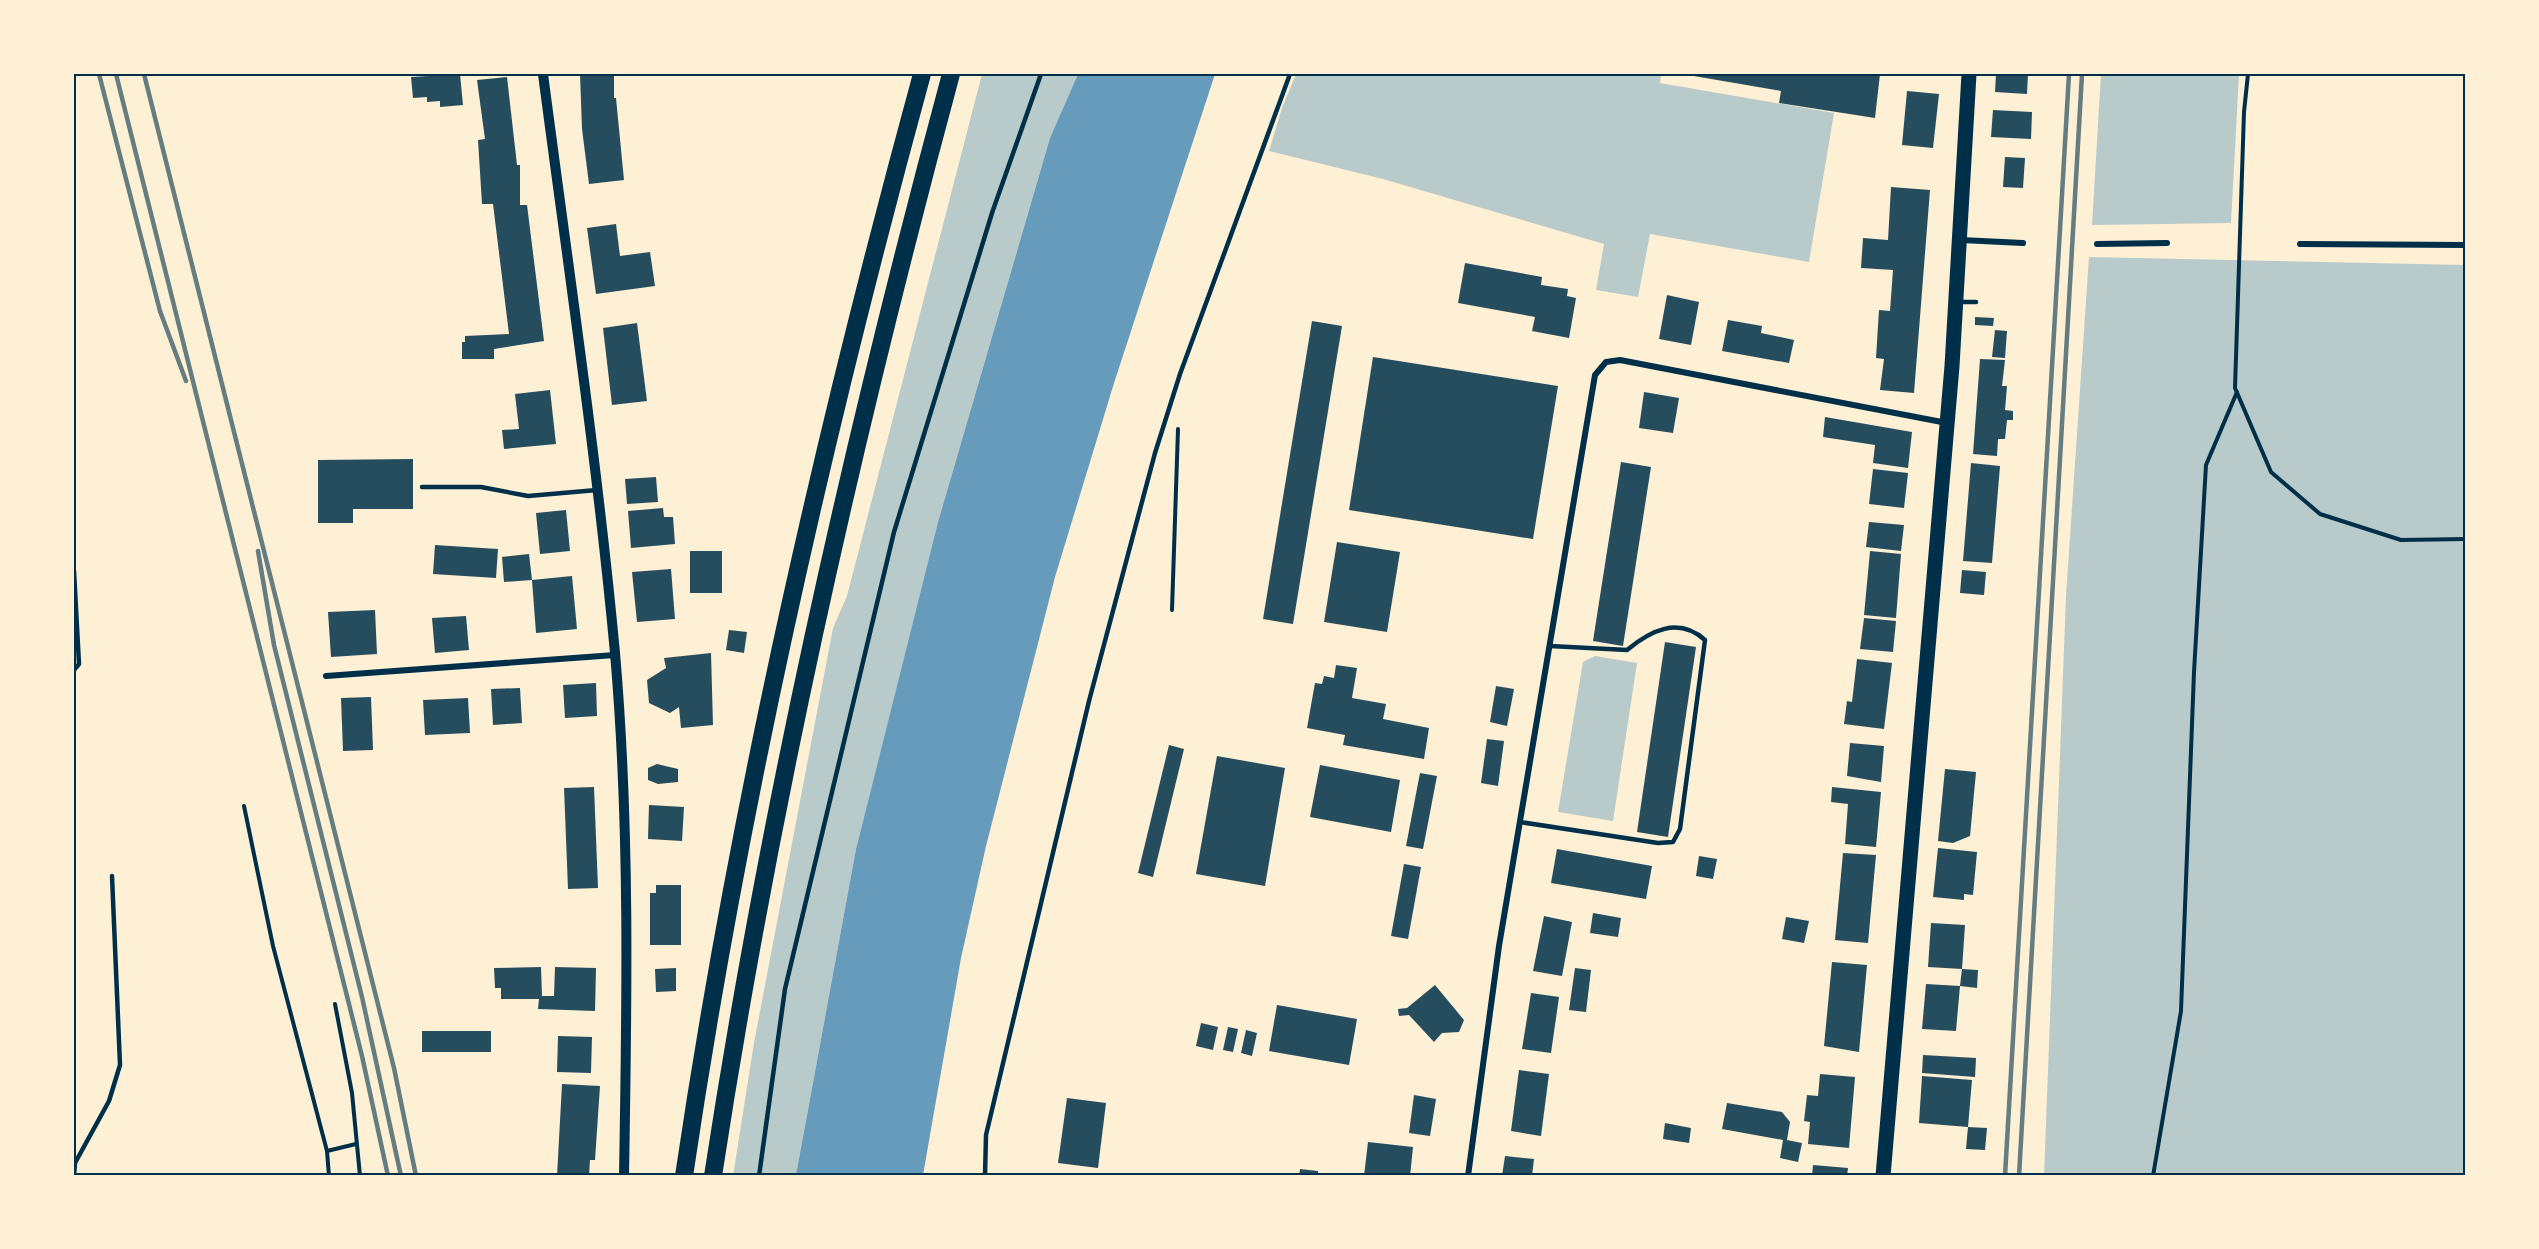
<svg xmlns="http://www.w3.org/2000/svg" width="2539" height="1249" viewBox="0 0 2539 1249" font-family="'Roboto Condensed',sans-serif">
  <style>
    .green { fill: #b9caca }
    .water { fill: #669bbc }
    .building { fill: #264d5e }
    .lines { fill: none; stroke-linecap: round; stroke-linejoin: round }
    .path { stroke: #003049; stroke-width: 4 }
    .service { stroke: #003049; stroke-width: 4.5 }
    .minor { stroke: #003049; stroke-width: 6 }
    .tertiary { stroke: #003049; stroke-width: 10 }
    .primary { stroke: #003049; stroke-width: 15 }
    .motorway { stroke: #003049; stroke-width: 18 }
    .rail { stroke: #657d81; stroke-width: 4.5 }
    .neatline { fill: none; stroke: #003049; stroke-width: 2 }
  </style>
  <rect width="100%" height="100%" fill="#fdf0d5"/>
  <g class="green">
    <polygon points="982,74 1078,74 1050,138 938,522 856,849 796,1175 733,1176 754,1043 833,628 847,596"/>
    <polygon points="1296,74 1661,74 1660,83 1834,113 1809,262 1650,234 1638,297 1596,290 1604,244 1383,179 1269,151 1282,108"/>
    <polygon points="2101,74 2239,74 2231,223 2092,225"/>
    <polygon points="2089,257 2465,265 2465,1175 2044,1176 2066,596"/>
    <polygon points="1595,656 1637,663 1613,821 1558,812 1583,662"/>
  </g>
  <polygon class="water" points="1078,74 1215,74 1114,383 1055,577 986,846 961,958 923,1175 796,1175 856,849 938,522 1050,138"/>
  <g class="building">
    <polygon points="460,74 463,105 440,107 440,101 427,102 427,97 413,98 411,77"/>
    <polygon points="580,74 614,74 614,98 616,98 624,180 589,184 582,129"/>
    <polygon points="1682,74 1880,74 1875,118 1779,103 1781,91"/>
    <polygon points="1996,74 2028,74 2027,94 1995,92"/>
    <polygon points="507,77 517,165 520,165 520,205 527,205 544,341 494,349 494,359 462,359 462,342 465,342 465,336 509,334 493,204 482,204 478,140 485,139 477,80"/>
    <polygon points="1907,91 1939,94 1933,148 1902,145"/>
    <polygon points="1993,110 2032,112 2031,139 1991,137"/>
    <polygon points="2005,157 2025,158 2023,188 2003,187"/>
    <polygon points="1891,187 1930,190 1914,393 1880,390 1884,359 1876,358 1879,310 1890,311 1893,270 1861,268 1863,238 1888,240"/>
    <polygon points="616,224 620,256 650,252 655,286 596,294 587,228"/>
    <polygon points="1465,263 1542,277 1541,285 1568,289 1567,296 1576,298 1569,338 1532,331 1535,317 1458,303"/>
    <polygon points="1667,295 1699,302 1691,345 1659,339"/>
    <polygon points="1975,317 1994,318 1993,326 1975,325"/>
    <polygon points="1728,320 1762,326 1761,333 1794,340 1789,363 1722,351"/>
    <polygon points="1312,321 1342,326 1293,624 1263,619"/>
    <polygon points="637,323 647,401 612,405 603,328"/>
    <polygon points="1995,330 2007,331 2005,358 1992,357"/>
    <polygon points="1373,357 1558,386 1533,539 1349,510"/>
    <polygon points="1980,359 2005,360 2002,386 2007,386 2005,410 2013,411 2013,420 2007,420 2005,439 1998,439 1997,456 1973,454"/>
    <polygon points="550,390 556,444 504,449 502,430 519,429 515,394"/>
    <polygon points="1644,392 1679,398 1673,433 1639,428"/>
    <polygon points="1825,417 1912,432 1908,468 1873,463 1875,445 1823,437"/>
    <polygon points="413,459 413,509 353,509 353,523 318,523 318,460"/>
    <polygon points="1621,462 1651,467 1623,646 1593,641"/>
    <polygon points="1971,463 2000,466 1992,563 1963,561"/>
    <polygon points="1873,469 1908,473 1904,508 1869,504"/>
    <polygon points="656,477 658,502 627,504 625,479"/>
    <polygon points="663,508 664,517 673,517 675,544 631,548 628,511"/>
    <polygon points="566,510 570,551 540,554 536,513"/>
    <polygon points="1869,522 1904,525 1901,551 1866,547"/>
    <polygon points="1337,542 1400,552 1387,632 1324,622"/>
    <polygon points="435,545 498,549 496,578 433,574"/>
    <rect x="690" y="551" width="32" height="42"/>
    <polygon points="1870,551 1901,554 1896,618 1864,615"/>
    <polygon points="529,554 532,580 504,582 502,557"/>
    <polygon points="671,569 675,619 637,622 632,572"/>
    <polygon points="1962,570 1986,572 1984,595 1960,593"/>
    <polygon points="572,576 577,629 536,633 532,580"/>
    <polygon points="375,610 377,654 331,657 328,612"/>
    <polygon points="466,616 469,650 435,653 432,618"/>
    <polygon points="1864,618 1896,621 1893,652 1860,649"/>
    <polygon points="729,630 747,632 744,653 726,650"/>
    <polygon points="1665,642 1696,647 1668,837 1637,832"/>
    <polygon points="711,653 713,725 681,728 679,707 670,713 649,703 647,680 666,668 664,658"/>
    <polygon points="1857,659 1892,663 1884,729 1844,724 1847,701 1852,702"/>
    <polygon points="1336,665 1357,668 1352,698 1386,704 1383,719 1429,728 1424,759 1343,745 1345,735 1307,728 1315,683 1322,684 1324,676 1334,678"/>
    <polygon points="596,683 597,716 565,718 563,685"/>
    <polygon points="1496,686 1514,689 1507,726 1490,722"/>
    <polygon points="520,688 522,723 493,725 491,689"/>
    <polygon points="371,697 373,750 343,751 341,698"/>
    <polygon points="468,698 470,733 425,735 423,700"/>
    <polygon points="1487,739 1504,741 1498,786 1481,783"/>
    <polygon points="1850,743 1884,746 1881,782 1847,776"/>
    <polygon points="1169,745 1184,749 1153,877 1138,873"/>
    <polygon points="1217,756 1285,768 1265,886 1196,874"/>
    <polygon points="657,764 678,769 678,782 658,784 648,780 648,768"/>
    <polygon points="1320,765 1400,780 1391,832 1310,817"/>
    <polygon points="1945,769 1976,772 1970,836 1953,843 1938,841"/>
    <polygon points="1420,773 1437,776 1423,849 1406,846"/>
    <polygon points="594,787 598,888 568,889 564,788"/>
    <polygon points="1832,787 1881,792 1876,847 1845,844 1848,804 1831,802"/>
    <polygon points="649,805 684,807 682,841 648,839"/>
    <polygon points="1938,848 1977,852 1973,895 1964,894 1964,900 1933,897"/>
    <polygon points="1557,849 1652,866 1646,899 1551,883"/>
    <polygon points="1843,853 1876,855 1868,943 1835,940"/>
    <polygon points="1699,856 1717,859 1713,879 1696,876"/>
    <polygon points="1404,864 1421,867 1408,939 1391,936"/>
    <polygon points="656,885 681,885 681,945 650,945 650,893 656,893"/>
    <polygon points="1593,913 1621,918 1618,937 1590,933"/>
    <polygon points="1544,916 1572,922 1562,976 1533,971"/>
    <polygon points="1786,917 1809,921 1804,943 1782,939"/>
    <polygon points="1931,923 1965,925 1962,969 1928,967"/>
    <polygon points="1832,962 1867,965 1859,1052 1824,1046"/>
    <polygon points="541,967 542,996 554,996 555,967 596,968 595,1011 538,1009 539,999 501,999 501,988 495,988 494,968"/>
    <polygon points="676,968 676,991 656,992 655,969"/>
    <polygon points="1575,968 1591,970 1586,1012 1569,1010"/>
    <polygon points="1962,969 1978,970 1977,988 1960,986"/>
    <polygon points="1926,984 1960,986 1956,1031 1922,1029"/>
    <polygon points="1435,985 1464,1020 1459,1032 1442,1033 1434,1042 1409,1015 1399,1016 1398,1009 1407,1008"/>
    <polygon points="1531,993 1559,997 1551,1053 1522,1049"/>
    <polygon points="1277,1005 1357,1019 1349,1065 1269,1051"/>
    <polygon points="1201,1023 1218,1027 1213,1050 1196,1046"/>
    <polygon points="1228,1027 1238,1029 1233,1052 1223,1050"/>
    <polygon points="1246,1030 1257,1033 1252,1056 1241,1053"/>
    <rect x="422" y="1031" width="69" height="21"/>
    <polygon points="558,1036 592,1037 591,1073 557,1072"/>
    <polygon points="1923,1055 1976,1058 1975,1077 1922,1073"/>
    <polygon points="1519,1070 1549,1074 1541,1136 1511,1131"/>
    <polygon points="1820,1074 1855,1077 1849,1148 1808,1144 1810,1122 1804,1121 1807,1095 1818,1096"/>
    <polygon points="1922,1076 1972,1080 1968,1127 1919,1123"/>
    <polygon points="562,1084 600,1086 595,1160 590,1160 589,1176 557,1176"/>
    <polygon points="1414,1095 1436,1099 1430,1136 1409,1133"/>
    <polygon points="1067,1098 1106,1103 1098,1168 1058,1163"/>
    <polygon points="1727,1103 1782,1112 1790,1122 1787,1140 1802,1143 1798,1162 1780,1158 1783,1140 1722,1129"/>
    <polygon points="1665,1123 1691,1128 1689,1143 1663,1139"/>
    <polygon points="1968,1127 1987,1128 1985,1150 1966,1149"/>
    <polygon points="1368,1142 1413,1147 1410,1176 1364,1176"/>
    <polygon points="1505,1156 1534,1159 1532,1176 1502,1176"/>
    <polygon points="1813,1165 1848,1168 1847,1176 1812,1176"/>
    <polygon points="1300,1169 1318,1171 1318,1176 1299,1176"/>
  </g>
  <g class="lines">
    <g class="path">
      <polyline points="2248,74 2244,112 2235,388 2271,472 2320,514 2401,540 2466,539"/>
      <polyline points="1172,610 1178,429"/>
      <polyline points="244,806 273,946 327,1151 329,1176"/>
      <polyline points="335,1004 352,1093 360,1176"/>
      <polyline points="327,1151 356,1144"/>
      <polyline points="2153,1176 2181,1011 2194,672 2206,465 2237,392"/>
    </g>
    <g class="service">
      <polyline points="1959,302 1976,302"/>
      <polyline points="422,487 481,487 528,496 597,490"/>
      <polyline points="74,571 79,664 74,670"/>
      <path d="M1520 822 1658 843 1673 842 1680 829 1705 640C1678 616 1650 631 1627 650L1550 646"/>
      <polyline points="74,1176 75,1163 109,1101 120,1065 112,876"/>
      <polyline points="759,1176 785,989 894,532 992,213 1041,74"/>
      <polyline points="985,1176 986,1135 1089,701 1155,453 1180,374 1290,74"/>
    </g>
    <g class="minor">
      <polyline points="1961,240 2023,243"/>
      <polyline points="2097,244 2167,243"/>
      <polyline points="2300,244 2466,245"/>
      <polyline points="326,676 615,655"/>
      <polyline points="1468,1176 1499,946 1595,375 1606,362 1620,360 1947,423"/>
    </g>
    <path class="tertiary" d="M543 74C568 266 597 459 615 653 630 826 627 1002 624 1176"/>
    <polyline class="primary" points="1883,1176 1952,366 1969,74"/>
    <g class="motorway">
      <path d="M684 1176C739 804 823 436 922 74"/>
      <path d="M713 1176C770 803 853 437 951 74"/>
    </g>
    <g class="rail">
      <polyline points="99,74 160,311 186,381"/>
      <polyline points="116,74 362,1056 388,1176"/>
      <polyline points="144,74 394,1068 416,1176"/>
      <polyline points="258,551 274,645 362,997 401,1176"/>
      <polyline points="2005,1176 2069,74"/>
      <polyline points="2019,1176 2082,74"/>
    </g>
  </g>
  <rect width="2539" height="1249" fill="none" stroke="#fdf0d5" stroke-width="150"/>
  <rect x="75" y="75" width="2389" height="1099" class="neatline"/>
</svg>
